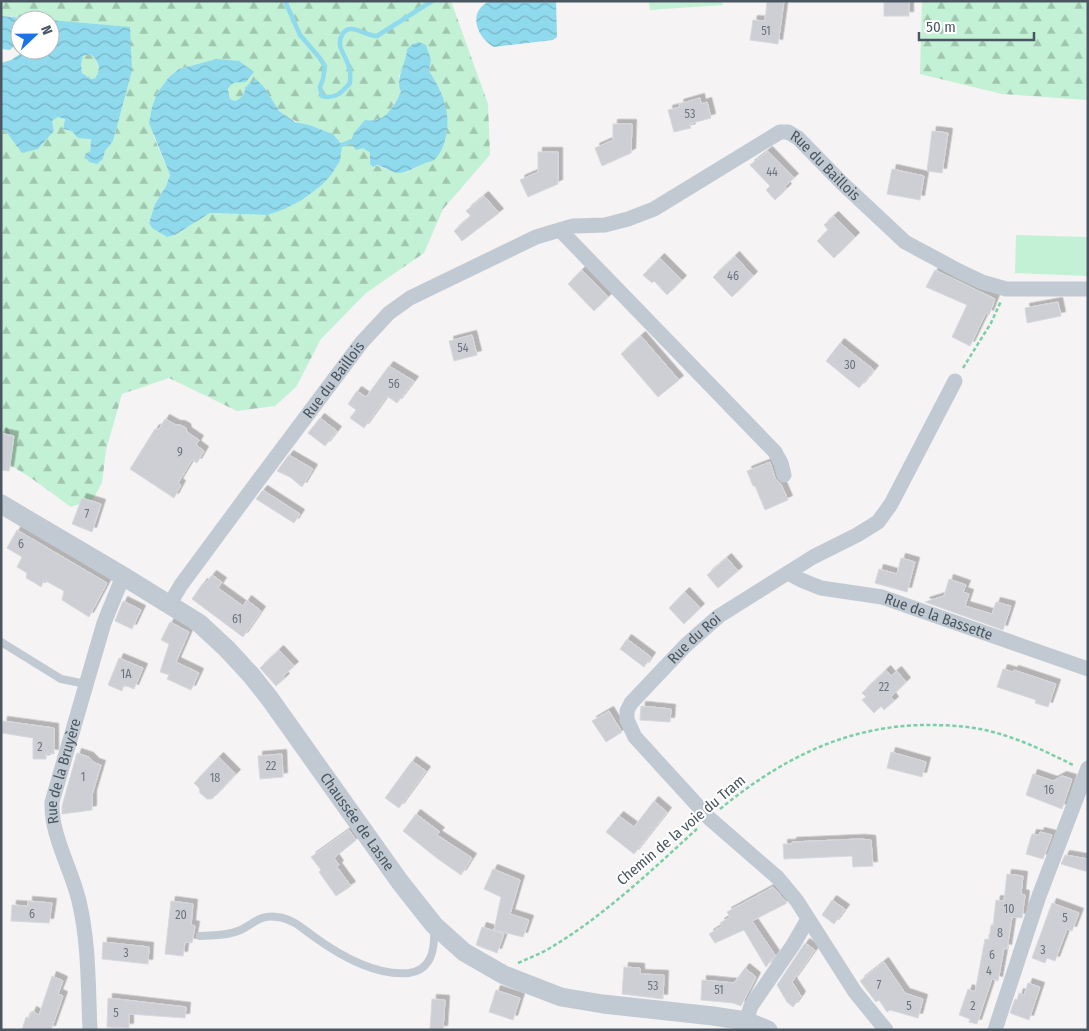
<svg xmlns="http://www.w3.org/2000/svg" width="1089" height="1031" viewBox="0 0 1089 1031" font-family="'Fira Sans Condensed',sans-serif">
  <style>
    .green { fill: #c3f1d5 }
    .forest { fill: url(#forest-firs); fill-rule: evenodd }
    .water { fill: url(#water-waves); fill-rule: evenodd }
    .lines { fill: none; stroke-linecap: round; stroke-linejoin: round }
    .stream { stroke: #90daee; stroke-width: 4.5 }
    .building { fill: #cdcfd5; stroke: #d7d9de; filter: url(#shadow) }
    .path { stroke: #7ad0a6; stroke-width: 2.5; stroke-dasharray: 4 2.5; stroke-linecap: butt }
    .service { stroke: #c1cad2; stroke-width: 8 }
    .minor { stroke: #c1cad2; stroke-width: 15 }
    .tertiary { stroke: #c1cad2; stroke-width: 19 }
    .labels { text-anchor: middle; stroke-width: 4; stroke-linejoin: round; paint-order: stroke }
    .number-label { font-size: 12px; fill: #6b747e }
    .street-label { font-size: 15px; fill: #4a5661; stroke: #fff }
  </style>
  <defs>
    <pattern id="forest-firs" width="22" height="20" patternUnits="userSpaceOnUse" patternTransform="scale(1.25)"><rect width="22" height="20" fill="#c3f1d5"/><path d="M5 1l3.5 6h-7zM16 11l3.5 6h-7z" fill="#a0c6b0"/></pattern>
    <pattern id="water-waves" width="16" height="10" patternUnits="userSpaceOnUse" patternTransform="scale(1.25)"><rect width="16" height="10" fill="#90daee"/><path d="M0 5q4-4 8 0t8 0" fill="none" stroke="#78b4c4"/></pattern>
    <filter id="shadow"><feDropShadow dx="4.5" dy="-4.5" stdDeviation="0" flood-color="#0004"/></filter>
  </defs>
  <rect width="100%" height="100%" fill="#f5f3f3"/>
  <g class="green">
    <polygon points="649,1 722,1 723,5 650,10"/>
    <polygon points="1016,235 1088,237 1088,276 1015,273"/>
  </g>
  <g class="forest">
    <path d="M1 1H451L488 104 490 155 443 209 424 253 366 293 321 339 296 387 275 406 237 411 169 378 122 394 106 450 102 483 93 499 71 507 34 480 1 459V129L8 134 38 149 54 131 52 121 58 117 65 119 63 129 72 131 91 139 90 153 89 154 103 159 105 151 113 141 132 71 50 20 1 16ZM407 49 431 60 429 71C444 93 457 137 435 158 432 161 426 162 421 164 417 167 412 170 408 172 396 175 382 166 370 164V153L363 148 371 121 382 118 389 112 401 92 399 76 406 60ZM216 59 238 81 231 83 228 88 230 99 235 101C242 98 245 94 245 86L251 84 265 88C269 96 273 106 279 111 294 124 316 127 333 134L340 161 323 184 267 215 210 213 175 235 167 237 152 228 149 223 155 204 166 186 170 175 153 135 152 107 157 93 169 77 179 69Z"/>
    <polygon points="922,1 1088,1 1088,100 1002,94 920,74"/>
    <path d="M91 54C99 62 102 69 95 78L91 79 82 73 81 64 83 56Z"/>
  </g>
  <g class="water">
    <path d="M490 1H556L557 37 553 40 494 47C476 37 467 11 490 1Z"/>
    <path d="M1 16 45 20H20V50H40L45 53 50 50V46L54 43 50 40V20L130 27 132 71 113 141 105 151 103 159 97 164 89 162 85 156 86 153H90L91 139 78 138 72 131 63 129 65 119 58 117 52 121 54 131 38 149 22 153 8 134 1 129V63L11 60 20 54 13 47 10 50 1 49ZM91 54C99 62 102 69 95 78L91 79 82 73 81 64 83 56Z"/>
    <path d="M419 42 426 45 431 60 429 71C444 94 453 117 444 144 442 149 439 156 434 160 431 162 426 162 423 164 414 168 407 173 398 173 394 173 382 166 377 165L373 167 370 164V153L363 148 356 150 350 142 354 133 365 120C385 124 393 107 401 92 395 77 406 65 407 49L413 44Z"/>
    <path d="M216 59 239 61 254 72 246 82C238 83 233 80 228 89L230 99 235 101C242 98 245 94 245 87L256 79 265 88 279 111 295 122 309 125 333 134 342 145 340 161 331 175 323 184 302 200 282 210 267 215 210 213 175 235 167 237 152 228 149 223 155 204 166 186 170 175 149 123 152 107 157 93 169 77 179 69Z"/>
  </g>
  <g class="lines">
    <g class="stream">
      <path d="M285 1 300 35 319 57 325 66 323 79 320 87 322 96C335 100 342 92 350 83 350 79 351 72 349 68 347 56 335 47 342 35 344 31 347 29 351 29 360 29 367 36 377 36L432 1"/>
      <polyline points="342,145 350,142"/>
    </g>
  </g>
  <g class="building">
    <polygon points="767,1 784,1 778,44 750,40 753,20 765,21"/>
    <rect x="884" y="1" width="25" height="15"/>
    <polygon points="700,98 701,104 707,102 711,118 689,124 691,128 674,132 668,110 680,107 679,104"/>
    <polygon points="613,124 632,124 631,153 602,166 595,148 613,140"/>
    <polygon points="932,131 948,133 942,173 927,171"/>
    <polygon points="768,151 794,178 785,186 787,188 775,200 766,190 770,186 750,165"/>
    <polygon points="538,152 558,152 558,184 528,197 520,180 538,172"/>
    <polygon points="892,169 924,176 920,200 887,194"/>
    <polygon points="484,196 499,213 462,241 454,231 471,216 466,211"/>
    <polygon points="834,216 855,237 834,258 817,241 828,230 824,225"/>
    <polygon points="735,256 753,276 732,297 713,277"/>
    <polygon points="660,258 682,280 667,295 654,281 652,283 643,275"/>
    <polygon points="582,270 608,297 594,311 568,284"/>
    <polygon points="935,270 995,299 989,315 986,313 970,346 952,337 967,305 926,287"/>
    <polygon points="1058,302 1061,316 1027,323 1025,308"/>
    <polygon points="472,335 477,355 454,361 449,341"/>
    <polygon points="641,336 679,380 658,397 621,354"/>
    <polygon points="840,343 874,370 859,388 826,361"/>
    <polygon points="389,366 414,381 397,403 387,396 364,428 350,418 356,410 348,404 357,391 366,397"/>
    <polygon points="320,418 337,431 325,446 308,433"/>
    <polygon points="165,419 176,425 180,425 186,428 187,432 199,440 196,445 204,451 197,463 192,460 178,483 181,485 174,498 130,469 155,429 159,429"/>
    <polygon points="1,433 14,436 9,471 1,470"/>
    <polygon points="289,455 313,469 302,487 290,477 277,471"/>
    <polygon points="770,462 775,478 781,484 788,500 765,510 755,486 753,486 747,471"/>
    <polygon points="263,490 300,514 294,523 256,499"/>
    <polygon points="82,498 101,504 92,532 72,524"/>
    <polygon points="17,530 107,583 89,617 62,600 64,591 44,580 41,587 35,583 26,578 27,573 17,567 22,557 7,548"/>
    <polygon points="727,558 738,571 718,588 707,575"/>
    <polygon points="901,558 915,562 907,592 875,583 879,569 897,574"/>
    <polygon points="212,575 222,582 218,588 243,606 247,600 261,611 243,637 192,599 203,583 205,584"/>
    <polygon points="949,579 966,585 963,592 969,594 965,606 992,614 996,602 1011,606 1003,630 925,602 944,596"/>
    <polygon points="685,592 700,608 684,624 669,608"/>
    <polygon points="123,601 141,610 132,629 115,621"/>
    <polygon points="170,622 189,632 176,662 199,673 191,690 167,679 169,675 160,672 169,644 161,640"/>
    <polygon points="627,639 651,657 644,667 620,649"/>
    <polygon points="279,650 294,666 283,676 285,678 276,686 260,668"/>
    <polygon points="119,658 143,668 134,689 124,685 122,691 108,685"/>
    <polygon points="1003,669 1013,672 1014,670 1056,684 1048,707 1035,703 1036,700 997,687"/>
    <polygon points="886,670 891,676 897,671 906,682 891,697 894,701 884,710 881,706 874,713 862,700 866,697 862,693"/>
    <polygon points="641,706 671,709 670,722 640,720"/>
    <polygon points="609,711 622,732 606,742 592,721"/>
    <polygon points="3,721 54,728 54,754 46,753 46,759 33,759 33,738 2,733"/>
    <polygon points="891,752 926,762 922,777 887,768"/>
    <polygon points="77,753 89,757 95,763 101,765 92,795 92,810 62,814 62,806"/>
    <polygon points="282,754 283,777 260,779 258,756"/>
    <polygon points="219,757 236,774 212,799 207,799 200,793 199,788 194,783"/>
    <polygon points="412,761 426,771 399,808 385,798"/>
    <polygon points="1033,774 1053,781 1062,776 1072,779 1062,809 1026,795"/>
    <polygon points="654,801 667,812 634,854 606,832 619,816 634,827"/>
    <polygon points="416,814 440,832 437,835 472,858 461,875 438,859 403,831"/>
    <polygon points="349,830 356,840 334,858 339,865 337,867 351,886 336,896 319,872 321,870 311,857"/>
    <polygon points="1040,832 1052,835 1043,859 1026,854 1032,834 1039,835"/>
    <polygon points="860,839 871,840 873,866 853,867 852,856 784,859 783,844 792,844 792,842"/>
    <polygon points="1065,855 1088,859 1088,872 1061,864"/>
    <polygon points="493,869 520,880 510,914 529,920 523,937 494,930 501,897 484,889"/>
    <polygon points="1007,874 1023,876 1021,894 1025,895 1022,918 1012,917 1007,949 1004,948 998,981 992,979 977,1024 969,1022 970,1019 959,1015 968,989 975,992 985,939 989,940 991,925 993,925 996,900 1004,901"/>
    <polygon points="773,887 787,903 752,921 775,955 766,967 744,930 715,943 709,934 722,926 720,923 730,917 727,912"/>
    <polygon points="832,900 845,909 834,924 822,915"/>
    <polygon points="28,901 52,903 49,923 11,921 12,905 28,906"/>
    <polygon points="171,901 193,904 191,925 195,926 192,943 185,942 183,956 165,954"/>
    <polygon points="1052,903 1079,913 1072,931 1067,929 1055,961 1047,958 1045,963 1032,958"/>
    <polygon points="482,927 504,934 497,953 476,945"/>
    <polygon points="103,942 149,947 148,964 102,959"/>
    <polygon points="805,943 815,950 792,982 801,996 793,1007 787,1002 777,985"/>
    <polygon points="884,962 905,993 923,999 918,1018 890,1010 887,1012 879,1000 876,1002 860,981"/>
    <polygon points="624,967 640,968 640,974 664,975 663,999 622,994"/>
    <polygon points="745,968 756,977 741,1006 733,1003 701,1000 702,980 734,983"/>
    <polygon points="52,976 63,981 58,994 63,996 51,1030 22,1030 26,1017 29,1018 32,1011 39,1015"/>
    <polygon points="1028,983 1040,987 1029,1020 1010,1013 1015,999 1017,1000 1019,993 1024,995"/>
    <polygon points="496,990 520,998 513,1020 489,1012"/>
    <polygon points="108,998 186,1007 185,1018 129,1014 129,1028 107,1027"/>
    <polygon points="432,999 445,1000 443,1030 430,1030"/>
  </g>
  <g class="lines">
    <g class="path">
      <polyline points="963,368 991,323 1001,301"/>
      <path d="M720 809C781 759 847 725 928 725 946 725 967 726 985 730 1016 737 1045 751 1073 765"/>
      <path d="M518 963C529 958 540 954 550 948 604 916 652 870 699 827"/>
    </g>
    <g class="service">
      <polyline points="1,642 61,679 86,684"/>
      <path d="M200 936C213 935 226 936 238 931 253 925 259 914 277 917 291 918 302 928 313 936 339 955 376 976 409 973 432 970 435 949 434 929"/>
    </g>
    <g class="minor">
      <polyline points="560,230 775,452 781,463 784,475"/>
      <path id="s1" d="M788 573 801 580 821 588 882 597 1088 669"/>
      <path id="s2" d="M169 605 181 585 246 497 362 342 389 313 410 298 536 237 573 226 605 225 628 219 654 209 780 132H788L798 138 842 183 905 242 959 271 982 282 1006 289H1088"/>
      <polyline points="746,1021 751,1006 793,945 808,919"/>
      <path id="s3" d="M90 1030C88 986 89 943 79 901 71 867 51 837 52 802L104 623 123 576"/>
      <path id="s4" d="M886 1030 855 992 797 901 778 878 709 818 635 737 627 720V711L631 703 686 645 719 616 813 557 857 535 878 522 891 504 955 381"/>
      <polyline points="995,1030 1039,896 1088,768"/>
    </g>
    <path class="tertiary" id="s5" d="M1 504 123 576 199 623 227 649 251 675 270 699 400 882 434 925 464 952 504 975 561 997 603 1004 713 1016 746 1021 768 1030"/>
  </g>
  <g class="labels">
    <g class="number-label">
      <text x="766" y="35">51</text>
      <text x="690" y="118">53</text>
      <text x="772" y="176">44</text>
      <text x="733" y="280">46</text>
      <text x="463" y="352">54</text>
      <text x="850" y="369">30</text>
      <text x="394" y="388">56</text>
      <text x="180" y="456">9</text>
      <text x="87" y="518">7</text>
      <text x="21" y="548">6</text>
      <text x="237" y="623">61</text>
      <text x="126" y="678">1A</text>
      <text x="884" y="691">22</text>
      <text x="40" y="751">2</text>
      <text x="271" y="770">22</text>
      <text x="83" y="781">1</text>
      <text x="215" y="782">18</text>
      <text x="1049" y="794">16</text>
      <text x="1009" y="913">10</text>
      <text x="32" y="918">6</text>
      <text x="181" y="919">20</text>
      <text x="1065" y="922">5</text>
      <text x="1000" y="937">8</text>
      <text x="1043" y="954">3</text>
      <text x="126" y="957">3</text>
      <text x="992" y="959">6</text>
      <text x="989" y="975">4</text>
      <text x="879" y="989">7</text>
      <text x="653" y="990">53</text>
      <text x="719" y="994">51</text>
      <text x="909" y="1010">5</text>
      <text x="973" y="1010">2</text>
      <text x="116" y="1017">5</text>
    </g>
    <g class="street-label">
      <text dy="5" stroke="none"><textPath href="#s2" startOffset="860">Rue du Baillois</textPath></text>
      <text dy="5" stroke="none"><textPath href="#s2" startOffset="279">Rue du Baillois</textPath></text>
      <text dy="5" stroke="none"><textPath href="#s1" startOffset="158">Rue de la Bassette</textPath></text>
      <text dy="5" stroke="none"><textPath href="#s4" startOffset="515">Rue du Roi</textPath></text>
      <text dy="5" stroke="none"><textPath href="#s3" startOffset="265">Rue de la Bruyère</textPath></text>
      <text dy="5" stroke="none"><textPath href="#s5" startOffset="486">Chaussée de Lasne</textPath></text>
      <text transform="translate(681 830) rotate(-40)" y="5">Chemin de la voie du Tram</text>
    </g>
  </g>
  <rect width="1089" height="1031" fill="none" stroke="#4a5661" stroke-width="5"/>
  <g transform="translate(35 35) rotate(68)"><circle r="24" fill="#ffffff" stroke="#b7bbc0"/>
  <path d="M0-4L9 19L0 12L-9 19Z" fill="#1a73e8"/>
  <text y="-8" font-size="14" font-weight="bold" text-anchor="middle" fill="#4a5661">N</text>
  </g>
  <path d="M919 32v8h115v-8" fill="none" stroke="#4a5661" stroke-width="2.5"/>
  <text x="926" y="32" font-size="15" fill="#4a5661" stroke="#ffffff" stroke-width="4" paint-order="stroke">50 m</text>
</svg>
